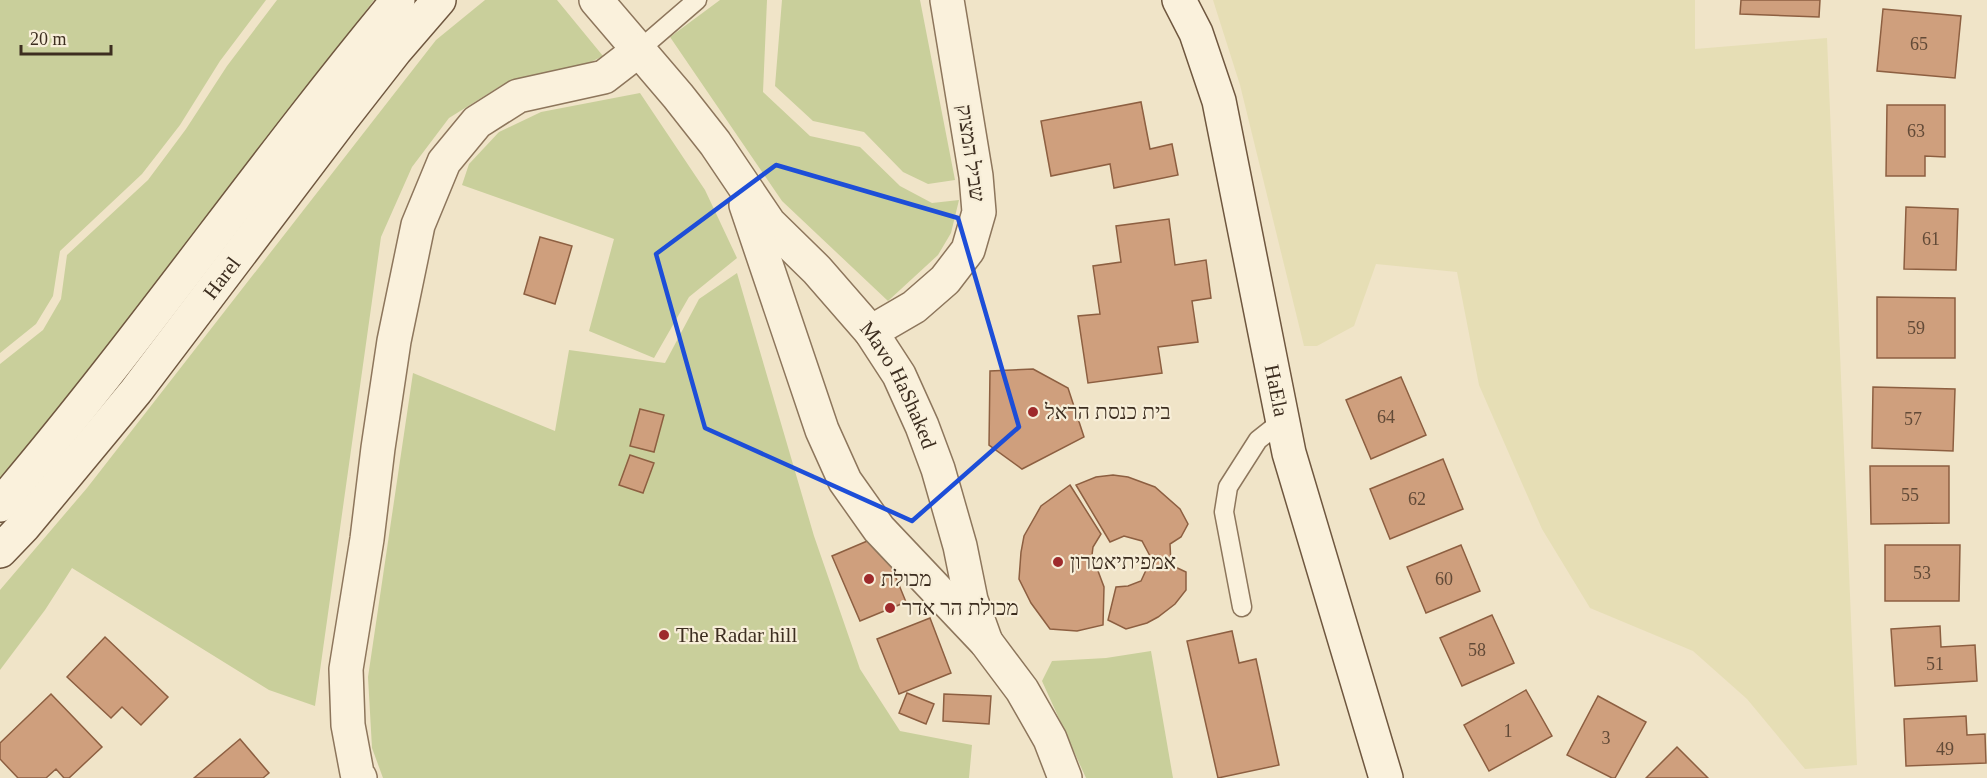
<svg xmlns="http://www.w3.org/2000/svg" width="1987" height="778" viewBox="0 0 1987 778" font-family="'Times New Roman','Noto Sans Hebrew',serif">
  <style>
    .farmland { fill: #e6deb5 }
    .green { fill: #c9cf9b }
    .building { fill: #cf9f7d; stroke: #8d5f41; stroke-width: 1.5 }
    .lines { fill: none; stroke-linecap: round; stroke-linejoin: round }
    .lane-casing { stroke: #8d765c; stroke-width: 21 }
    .street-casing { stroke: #8d765c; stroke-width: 36 }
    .secondary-casing { stroke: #6f573f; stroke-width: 36 }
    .lane { stroke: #faf1dc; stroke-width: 18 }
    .street { stroke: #faf1dc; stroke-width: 33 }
    .secondary { stroke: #faf1dc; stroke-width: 33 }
    .marked { fill: none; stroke: #1d4ed8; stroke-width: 4.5; stroke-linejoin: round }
    .poi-dot { fill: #9e2a2b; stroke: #f7eed8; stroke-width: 2 }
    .labels { text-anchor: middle; stroke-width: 4.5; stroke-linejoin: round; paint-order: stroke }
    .number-label { font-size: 18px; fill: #624a37 }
    .street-label { font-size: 21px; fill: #3d2e20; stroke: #f7eed8 }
    .poi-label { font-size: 21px; fill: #3d2e20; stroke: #f7eed8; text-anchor: start }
  </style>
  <rect width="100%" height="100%" fill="#f0e4c8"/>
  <polygon class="farmland" points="1213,0 1695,0 1695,49 1827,38 1857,765 1805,769 1747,699 1693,651 1590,608 1542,529 1479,385 1457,272 1376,264 1354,326 1317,346 1304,346 1240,85"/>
  <g class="green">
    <polygon points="0,0 266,0 220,61 180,125 142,174 60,251 53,296 36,324 0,353"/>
    <polygon points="277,0 374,0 67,409 0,478 0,364 43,330 61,299 67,255 148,180 186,129 227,66"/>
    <polygon points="485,0 557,0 603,56 573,71 502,85 449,118 412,167 381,237 315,706 269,690 72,568 45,610 0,670 0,590 87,488 436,40"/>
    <polygon points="720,0 767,0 763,92 810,136 860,147 900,186 932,203 959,200 951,233 938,255 888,301 782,201 670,37"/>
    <polygon points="782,0 920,0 955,180 928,184 903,172 864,132 813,121 775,86"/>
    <polygon points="640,93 705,190 737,258 689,297 654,358 589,331 614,239 462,185 469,164 499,132 541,112"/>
    <polygon points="737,273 814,536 860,669 900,731 972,745 969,778 383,778 372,748 368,677 413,373 555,431 569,350 665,363 699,299"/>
    <polygon points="1151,651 1173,778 1086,778 1042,681 1052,661 1106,658"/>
  </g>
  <g class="building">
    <polygon points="1741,0 1820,0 1819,17 1740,14"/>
    <polygon points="1883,9 1961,16 1955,78 1877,71"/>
    <polygon points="1141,102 1150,149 1172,144 1178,175 1114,188 1110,164 1051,176 1041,121"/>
    <polygon points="1887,105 1945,105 1945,157 1925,156 1925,176 1886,176"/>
    <polygon points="1906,207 1958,209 1956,270 1904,269"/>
    <polygon points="1169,219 1175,265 1206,260 1211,298 1192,301 1198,342 1158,347 1162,373 1088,383 1078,316 1100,314 1093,266 1121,262 1116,226"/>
    <polygon points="540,237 572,246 555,304 524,294"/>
    <polygon points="1877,297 1955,298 1955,358 1877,358"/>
    <polygon points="1033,369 1068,388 1084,437 1022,469 989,445 990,371"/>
    <polygon points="1401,377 1426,435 1371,459 1346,400"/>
    <polygon points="1873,387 1955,389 1953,451 1872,448"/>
    <polygon points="640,409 664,415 654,452 630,446"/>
    <polygon points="630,455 654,463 643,493 619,485"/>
    <polygon points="1443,459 1463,509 1390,539 1370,489"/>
    <polygon points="1870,466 1949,466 1949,523 1871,524"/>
    <polygon points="1113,475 1128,477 1155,487 1180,509 1188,524 1181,537 1170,544 1171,565 1186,572 1186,590 1175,604 1158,617 1147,623 1126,629 1108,620 1116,587 1128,586 1141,581 1147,568 1150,556 1142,541 1124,536 1110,542 1076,485 1096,477"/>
    <polygon points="1070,485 1101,534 1093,547 1092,555 1104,587 1103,625 1077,631 1050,629 1031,603 1019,579 1021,552 1024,536 1041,506"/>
    <polygon points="879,536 906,602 860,621 832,556"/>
    <polygon points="1461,545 1480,591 1426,613 1407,567"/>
    <polygon points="1885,545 1960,545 1959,601 1885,601"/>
    <polygon points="1492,615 1514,663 1462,686 1440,638"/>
    <polygon points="930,618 951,673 899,694 877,639"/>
    <polygon points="1940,626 1941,647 1975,645 1977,681 1895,686 1891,629"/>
    <polygon points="1232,631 1239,663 1256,659 1279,765 1218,778 1187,641"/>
    <polygon points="105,637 168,697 141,725 122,707 111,718 67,677"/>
    <polygon points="1526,690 1552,736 1489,771 1464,725"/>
    <polygon points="907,693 934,704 926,724 899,713"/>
    <polygon points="51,694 102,747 69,778 64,778 56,769 46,778 18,778 0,759 0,743"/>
    <polygon points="944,694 991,696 989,724 943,721"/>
    <polygon points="1598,696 1646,722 1615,778 1612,778 1567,755"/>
    <polygon points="1966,716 1967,735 1985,734 1986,763 1906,766 1904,719"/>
    <polygon points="240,739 269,773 263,778 194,778"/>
    <polygon points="1677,747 1708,778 1646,778"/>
  </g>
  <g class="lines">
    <g class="lane-casing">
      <g id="lane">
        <polyline points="639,50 697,0"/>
        <polyline points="1242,607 1224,512 1228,487 1258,440 1282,421"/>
      </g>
    </g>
    <g class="street-casing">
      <g id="street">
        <path id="s1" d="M596 0 678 96 715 143 769 223 817 270 871 332 899 375 922 426 938 469 960 546 971 600 986 642"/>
        <polyline points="746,205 822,430 845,481 879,529 986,642 1022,690 1050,739 1065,778"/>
        <polyline points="871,332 914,307 945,280 968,250 979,212 976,176 947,0"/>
        <polyline points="360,778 357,773 348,725 346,669 367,539 378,448 394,341 418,225 444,162 477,122 518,96 604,77 639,50"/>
      </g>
    </g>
    <g class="secondary-casing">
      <g id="secondary">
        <path id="s2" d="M1179 0 1196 33 1219 101 1289 453 1386 778"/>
        <path d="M0 505C139 342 261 165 398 0"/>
        <path id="s3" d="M0 551 24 526 136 391 342 119 395 51 439 0"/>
      </g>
    </g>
    <use href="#lane" class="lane"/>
    <use href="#street" class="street"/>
    <use href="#secondary" class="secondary"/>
  </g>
  <path class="marked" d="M776 165 958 218 1019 427 912 521 705 428 656 254Z"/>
  <g class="poi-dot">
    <circle cx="1033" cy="412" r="6"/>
    <circle cx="1058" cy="562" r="6"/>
    <circle cx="869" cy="579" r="6"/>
    <circle cx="890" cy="608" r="6"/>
    <circle cx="664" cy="635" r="6"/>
  </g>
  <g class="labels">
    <g class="number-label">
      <text x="1919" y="50">65</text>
      <text x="1916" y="137">63</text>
      <text x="1931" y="245">61</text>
      <text x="1916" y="334">59</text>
      <text x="1386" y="423">64</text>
      <text x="1913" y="425">57</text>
      <text x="1910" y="501">55</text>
      <text x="1417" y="505">62</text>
      <text x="1922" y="579">53</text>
      <text x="1444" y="585">60</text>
      <text x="1477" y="656">58</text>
      <text x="1935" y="670">51</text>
      <text x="1508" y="737">1</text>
      <text x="1606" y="744">3</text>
      <text x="1945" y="755">49</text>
    </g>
    <g class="street-label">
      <text transform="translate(971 153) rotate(82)" y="7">שביל המצוק</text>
      <text dy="7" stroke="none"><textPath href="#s3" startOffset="352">Harel</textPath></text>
      <text dy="7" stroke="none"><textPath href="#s1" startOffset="492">Mavo HaShaked</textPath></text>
      <text dy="7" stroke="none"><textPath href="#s2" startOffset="404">HaEla</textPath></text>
    </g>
    <g class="poi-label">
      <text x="1045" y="419">בית כנסת הראל</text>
      <text x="1070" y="569">אמפיתיאטרון</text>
      <text x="881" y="586">מכולת</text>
      <text x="902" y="615">מכולת הר אדר</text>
      <text x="676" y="642">The Radar hill</text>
    </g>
  </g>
  <path d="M21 45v9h90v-9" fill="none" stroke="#3d2e20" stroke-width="3"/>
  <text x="30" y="45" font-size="18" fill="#3d2e20" stroke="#f7eed8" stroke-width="4.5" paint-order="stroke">20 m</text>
</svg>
